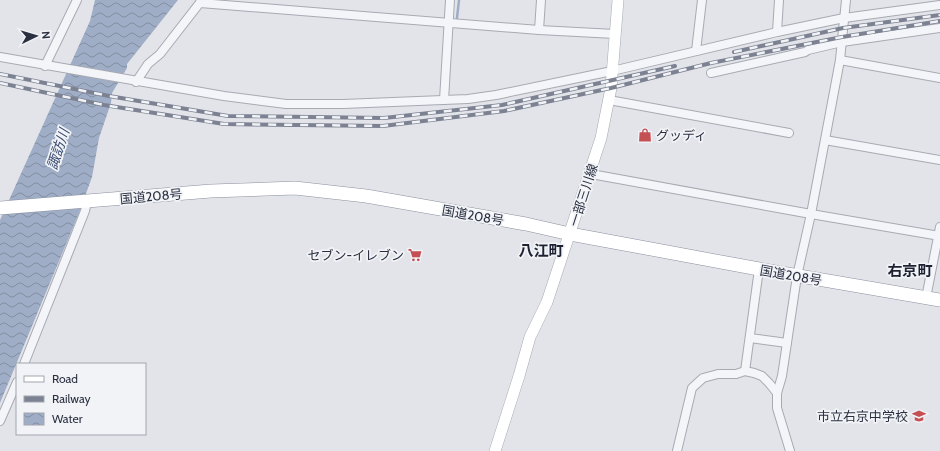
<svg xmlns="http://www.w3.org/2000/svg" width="940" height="451" viewBox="0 0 940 451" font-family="Cabin,'Noto Sans JP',sans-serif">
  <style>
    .water { fill: url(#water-waves) }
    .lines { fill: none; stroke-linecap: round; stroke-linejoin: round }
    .stream { stroke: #9faec6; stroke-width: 2.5 }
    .minor-casing { stroke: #a7aab3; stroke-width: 10 }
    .secondary-casing { stroke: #a7aab3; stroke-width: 12 }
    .trunk-casing { stroke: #8a909f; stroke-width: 14 }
    .minor { stroke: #f4f5f8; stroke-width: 8 }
    .secondary { stroke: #fff; stroke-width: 11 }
    .trunk { stroke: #fff; stroke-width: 13 }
    .rail-casing { stroke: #7c8292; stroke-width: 4 }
    .rail { stroke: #f1f3f7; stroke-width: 2.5; stroke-dasharray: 8; stroke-linecap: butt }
    .labels { text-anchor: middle; stroke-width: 3.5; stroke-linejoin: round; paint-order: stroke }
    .poi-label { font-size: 13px; fill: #2b3040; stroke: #f1f3f7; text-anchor: end }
    .street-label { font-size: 13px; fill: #2b3040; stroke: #f1f3f7 }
    .water-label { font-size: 14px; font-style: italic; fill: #384b71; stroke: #f1f3f7 }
    .quarter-label { font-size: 15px; font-weight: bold; fill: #1d2131; stroke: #f1f3f7 }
  </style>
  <defs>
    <pattern id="water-waves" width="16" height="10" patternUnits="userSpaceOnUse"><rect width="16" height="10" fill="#9faec6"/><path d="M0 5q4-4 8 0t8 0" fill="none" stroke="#828ea2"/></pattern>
  </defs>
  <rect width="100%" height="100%" fill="#e2e4e9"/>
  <polygon class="water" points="95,0 178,0 127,64 127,68 112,93 111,103 99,138 92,177 79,213 0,403 0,220 90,21"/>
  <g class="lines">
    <polyline class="stream" points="457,18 459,0"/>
    <g class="minor-casing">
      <g id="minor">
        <polyline points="200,3 539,30 615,34"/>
        <polyline points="539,30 541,0"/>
        <polyline points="777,32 779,0"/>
        <polyline points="696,51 702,0"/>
        <polyline points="0,57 224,96 286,104 343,104 468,99 496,95 612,71 777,32 844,18 940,5"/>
        <polyline points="840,60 940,78"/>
        <polyline points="45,66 77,0"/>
        <polyline points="711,73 805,52 808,50 842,42 940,28"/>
        <polyline points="136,82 148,64 160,54 202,0"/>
        <polyline points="444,100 450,0"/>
        <polyline points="609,100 789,133"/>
        <polyline points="825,140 940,160"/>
        <polyline points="591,174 811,214 940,236"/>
        <polyline points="926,298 940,227"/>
        <polyline points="750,338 787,343"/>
        <polyline points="24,364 85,211 87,202"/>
        <polyline points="745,371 759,269"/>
        <polyline points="0,421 17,382"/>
        <polyline points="677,451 692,388 703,378 718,374 736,374 745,371 754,373 762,376 769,383 777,393"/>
        <polyline points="790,451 777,408 777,393 782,376 797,276 811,214 840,60 846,0"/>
      </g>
    </g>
    <g class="secondary-casing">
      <polyline id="secondary" points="495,451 519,376 530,337 547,302 601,138 611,88 618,0"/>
    </g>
    <g class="trunk-casing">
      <polyline id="trunk" points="0,208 211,191 295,188 366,196 526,224 570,234 759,269 940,300"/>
    </g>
    <use href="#minor" class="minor"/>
    <use href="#secondary" class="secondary"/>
    <use href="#trunk" class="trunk"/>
    <g class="rail-casing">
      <g id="rail">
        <polyline points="734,52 843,28 940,15"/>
        <polyline points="0,74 109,96 228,116 384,118 502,105 675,66"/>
        <polyline points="0,83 104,105 224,124 383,126 504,111 611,88 711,63 842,37 940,21"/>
      </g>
    </g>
    <use href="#rail" class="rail"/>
  </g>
  <defs>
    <g id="shop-bare" transform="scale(1.08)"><path d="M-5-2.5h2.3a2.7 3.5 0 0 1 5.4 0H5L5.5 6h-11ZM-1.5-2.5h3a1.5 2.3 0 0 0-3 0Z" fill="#c55054" stroke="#f1f3f7" stroke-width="2.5" paint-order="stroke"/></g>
    <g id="supermarket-bare" transform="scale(1.08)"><path d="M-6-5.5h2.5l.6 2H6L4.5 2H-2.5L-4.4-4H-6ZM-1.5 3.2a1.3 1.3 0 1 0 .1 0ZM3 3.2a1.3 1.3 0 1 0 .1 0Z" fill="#c55054" stroke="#f1f3f7" stroke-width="2.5" paint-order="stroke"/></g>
    <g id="school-bare" transform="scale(1.08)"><path d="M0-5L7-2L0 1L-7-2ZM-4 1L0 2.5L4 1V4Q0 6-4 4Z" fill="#c55054" stroke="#f1f3f7" stroke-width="2.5" paint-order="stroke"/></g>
  </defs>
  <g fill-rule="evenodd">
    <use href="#shop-bare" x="645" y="135"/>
    <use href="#supermarket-bare" x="415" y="255"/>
    <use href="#school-bare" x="919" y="416"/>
  </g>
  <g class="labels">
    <g class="poi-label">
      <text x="656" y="140" text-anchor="start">グッディ</text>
      <text x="404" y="260">セブン-イレブン</text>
      <text x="908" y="421">市立右京中学校</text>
    </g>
    <g class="street-label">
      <text transform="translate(583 195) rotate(-72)" y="5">一部三川線</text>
      <text transform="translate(151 196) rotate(-5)" y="5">国道208号</text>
      <text transform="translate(473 215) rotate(10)" y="5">国道208号</text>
      <text transform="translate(791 275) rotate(10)" y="5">国道208号</text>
    </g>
    <g class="water-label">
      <text transform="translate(58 149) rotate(-72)" y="5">諏訪川</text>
    </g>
    <g class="quarter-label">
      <text x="541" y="256">八江町</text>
      <text x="910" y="276">右京町</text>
    </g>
  </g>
  <rect x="16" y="363" width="130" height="72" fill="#f1f3f7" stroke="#a2a5ae"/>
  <rect x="24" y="376" width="20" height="6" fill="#ffffff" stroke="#a2a5ae"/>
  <text x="52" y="383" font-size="12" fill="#2b3040">Road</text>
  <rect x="24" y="396" width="20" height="6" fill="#7c8292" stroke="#a2a5ae"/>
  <text x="52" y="403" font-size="12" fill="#2b3040">Railway</text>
  <rect x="24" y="413" width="20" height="12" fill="url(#water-waves)" stroke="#a2a5ae"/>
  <text x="52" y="423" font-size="12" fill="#2b3040">Water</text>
  <g transform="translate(36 36) rotate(85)" stroke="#f1f3f7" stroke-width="3" paint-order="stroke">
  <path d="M0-3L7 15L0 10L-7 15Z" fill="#2b3040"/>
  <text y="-6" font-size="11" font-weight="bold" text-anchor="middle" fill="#2b3040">N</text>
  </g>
</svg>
